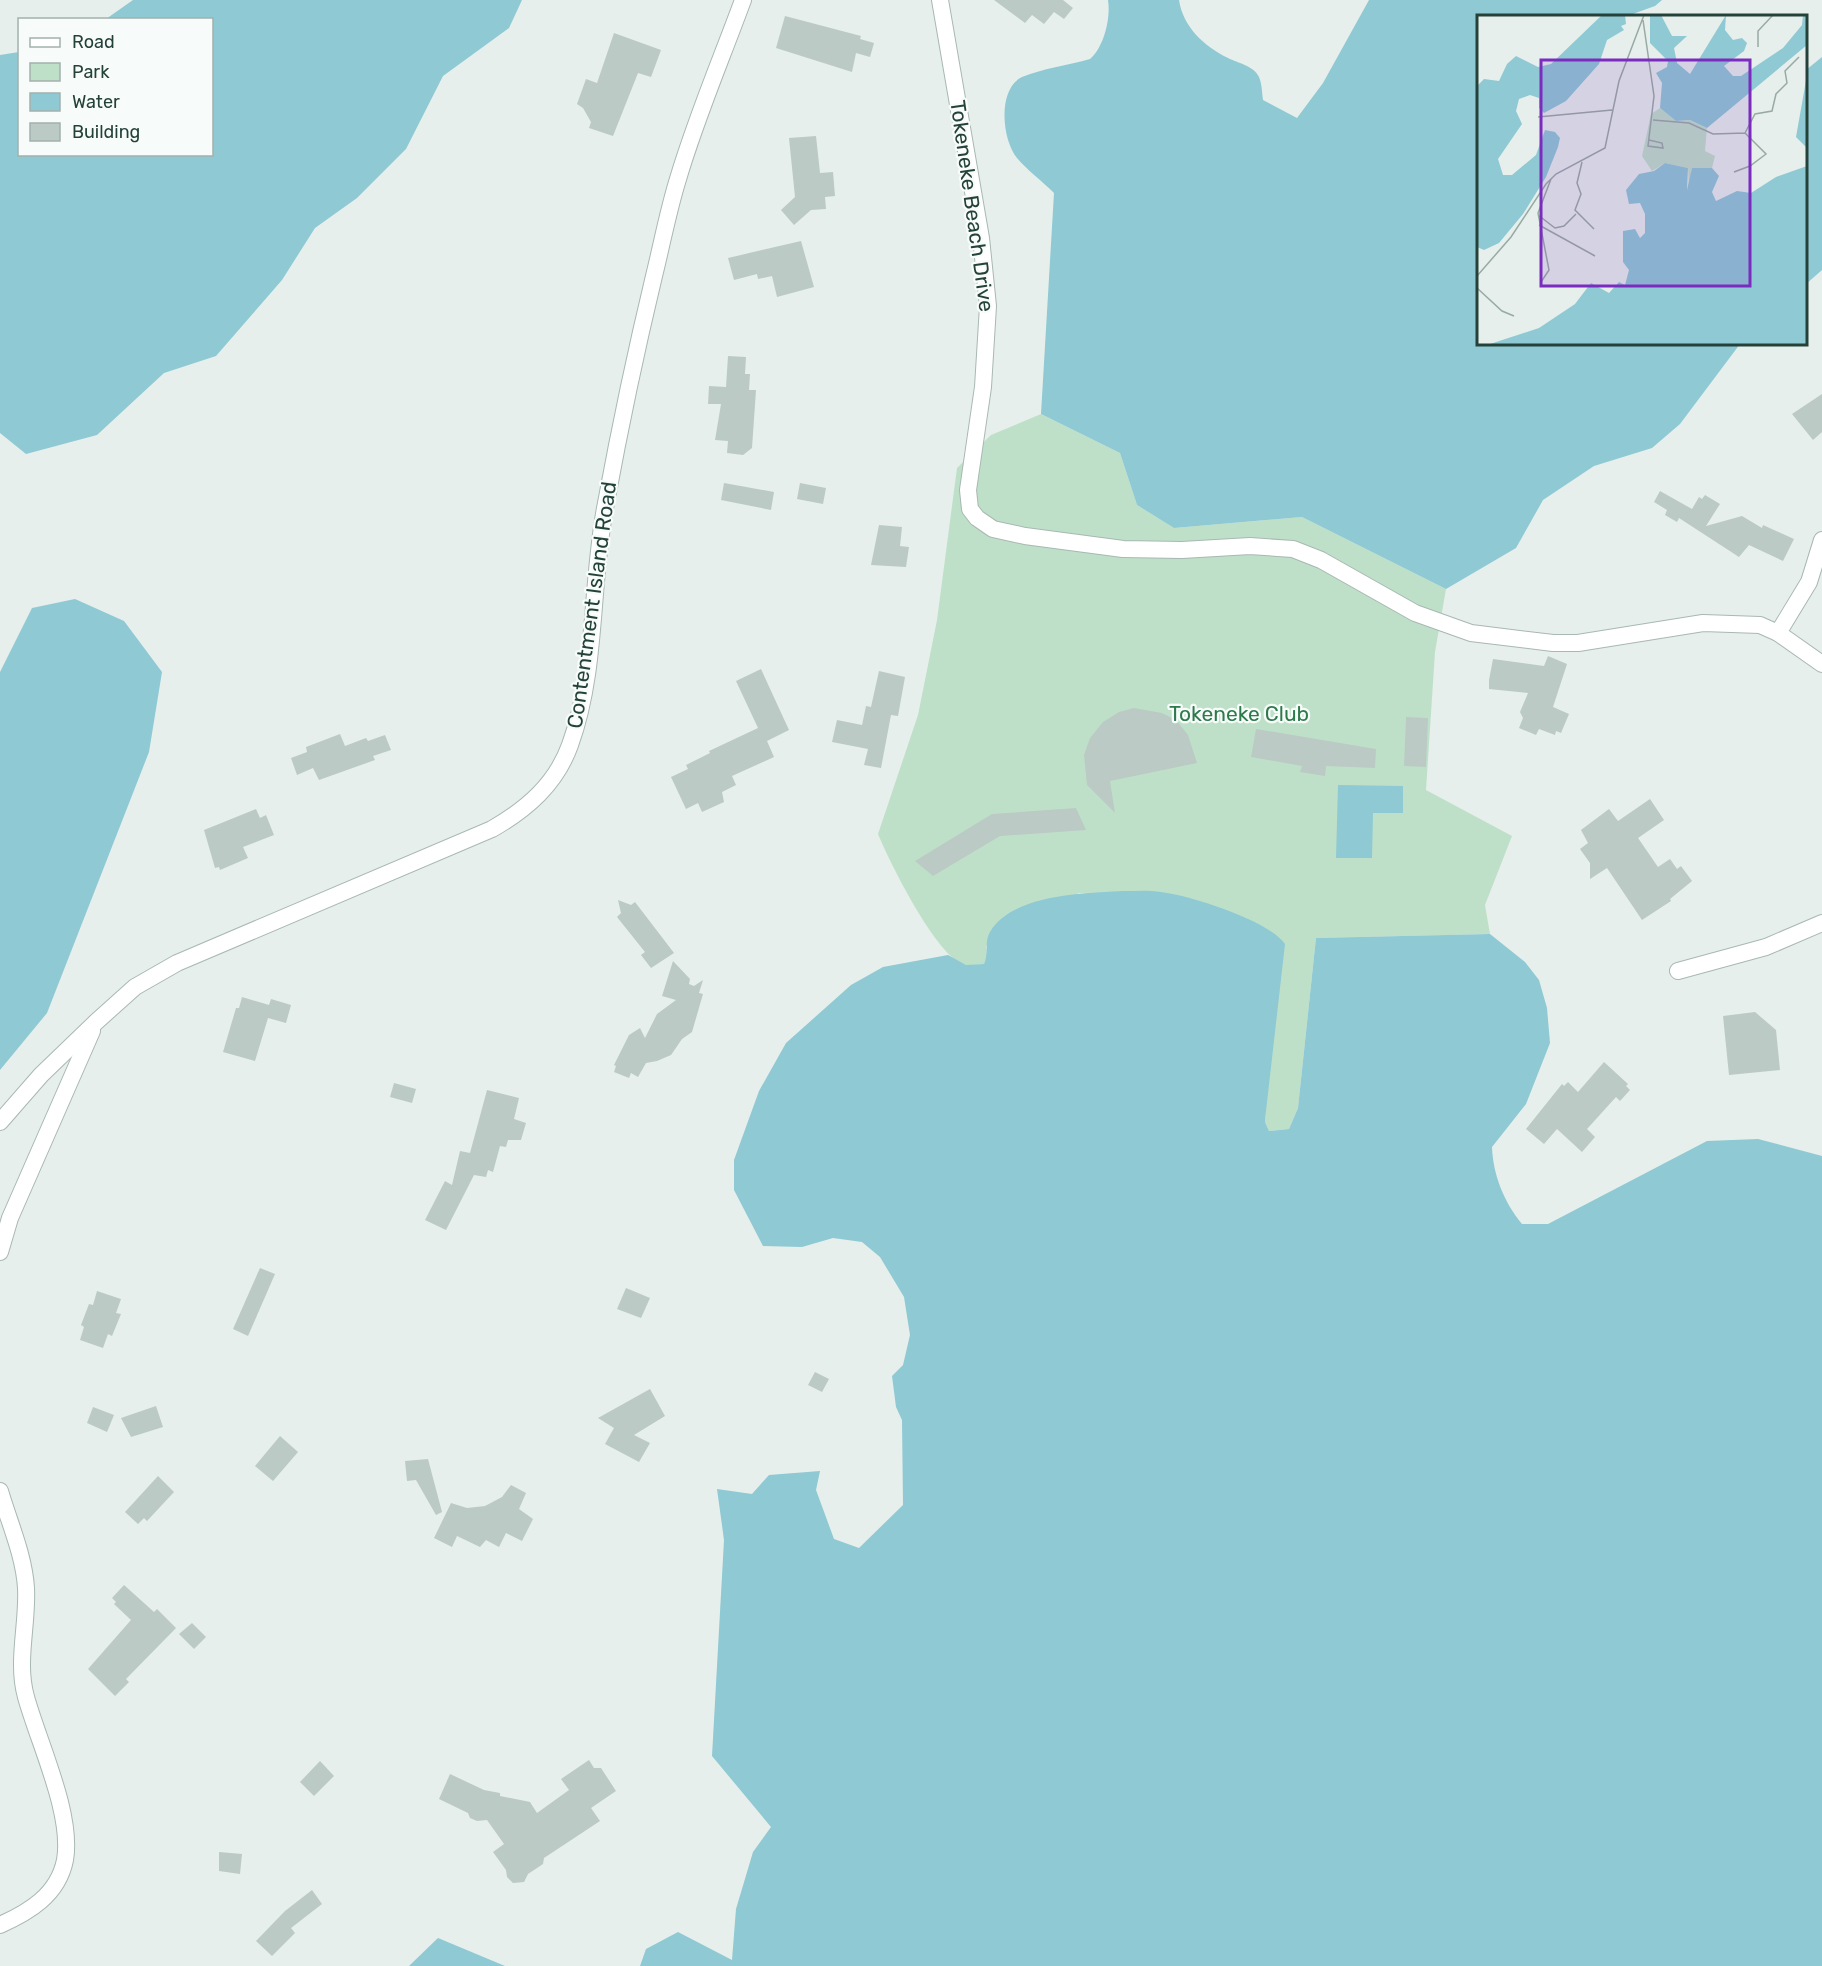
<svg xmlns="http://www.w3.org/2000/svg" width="1822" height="1966" viewBox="0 0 1822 1966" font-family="Rubik,sans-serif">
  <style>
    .green { fill: #bfe0c8 }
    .water { fill: #8ec9d4 }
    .building { fill: #bbcac4 }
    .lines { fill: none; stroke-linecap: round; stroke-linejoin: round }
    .minor-casing { stroke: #a8b8b2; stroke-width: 18 }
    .minor { stroke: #fff; stroke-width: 16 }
    .labels { text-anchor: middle; stroke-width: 4.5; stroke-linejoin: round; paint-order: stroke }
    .street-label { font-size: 21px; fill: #24423a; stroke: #f7fbf9 }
    .park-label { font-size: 21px; fill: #2d7a4b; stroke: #f7fbf9 }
    .inset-road { fill: none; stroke: #98aaa4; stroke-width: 1.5 }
    .view { fill: #7b2cbf; fill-opacity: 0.15; stroke: #7b2cbf; stroke-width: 3 }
    .inset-edge { fill: none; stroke: #24423a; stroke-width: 3 }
  </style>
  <rect width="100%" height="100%" fill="#e6efeb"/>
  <path class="green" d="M1041 414 1120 453 1137 505 1174 528 1302 517 1446 589 1435 652 1426 790 1512 836 1485 905 1490 934 1316 938 1298 1108 1289 1129 1269 1131 1265 1122 1266 1111 1162 892 1079 893 986 946 987 958 984 964C979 964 970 966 965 965 937 958 889 861 878 834L918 715 937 620 957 468 991 435Z"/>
  <g class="water">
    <polygon points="133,0 522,0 509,28 443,76 406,149 357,198 315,228 282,280 216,356 164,373 97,435 26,454 0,433 0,55 19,52 20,154 212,154 212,20 106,19"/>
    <path d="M1108 0H1179C1183 27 1204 46 1228 58 1238 63 1254 66 1259 77 1262 84 1262 93 1263 100L1297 118 1323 83 1369 0H1662L1655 6 1627 16H1478V344H1740L1680 424 1652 448 1594 466 1543 500 1516 548 1446 589 1302 517 1174 528 1137 505 1120 453 1041 414 1054 193C1042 181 1027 170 1017 158 1002 140 997 89 1022 77 1041 69 1069 65 1090 59 1104 47 1111 18 1108 0Z"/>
    <polygon points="1822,57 1822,270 1806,284 1806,70"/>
    <polygon points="75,599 124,621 162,672 149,752 47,1013 0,1070 0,672 32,608"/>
    <polygon points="1338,785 1403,786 1403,813 1373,813 1372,858 1336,858"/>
    <path d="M1124 891C1136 891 1149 890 1161 892 1189 895 1270 921 1285 944L1266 1111 1265 1122 1269 1131 1289 1129 1298 1108 1316 938 1490 934 1525 962 1539 980 1547 1008 1550 1043 1526 1104 1492 1147C1493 1175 1504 1202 1522 1224H1548L1707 1141 1758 1139 1822 1156V1966H640L646 1949 678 1932 732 1960 736 1909 753 1852 771 1827 712 1756 724 1540 717 1489 752 1494 769 1475 820 1471 816 1490 834 1539 859 1548 903 1505 902 1420 896 1407 892 1376 903 1365 910 1335 904 1297 880 1257 862 1242 833 1238 802 1247 763 1246 734 1190V1160L759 1091 786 1043 851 985 883 967 948 955 966 965 984 964C989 954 984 942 990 932 1013 894 1084 893 1124 891Z"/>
    <polygon points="438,1938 505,1966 409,1966"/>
  </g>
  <g class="building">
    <polygon points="994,0 1063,0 1073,8 1064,19 1054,12 1044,24 1032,15 1025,23"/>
    <polygon points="785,16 861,36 860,39 874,43 870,57 856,53 852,72 776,48"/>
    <polygon points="614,33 661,50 651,77 638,73 613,136 589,128 591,122 583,108 577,104 586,79 597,83"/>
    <polygon points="816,136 820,173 833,172 835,196 825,197 826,209 811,210 794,225 781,210 795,197 789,138"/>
    <polygon points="801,241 814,287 777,297 772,276 758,279 757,274 734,280 728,258"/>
    <polygon points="728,356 746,357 745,374 750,374 749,390 756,390 752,448 743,455 727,453 728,441 715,440 721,404 708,404 709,386 726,387"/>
    <polygon points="1822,394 1822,432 1813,440 1792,414"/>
    <polygon points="724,483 774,492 771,510 721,500"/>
    <polygon points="800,483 826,488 823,504 797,499"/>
    <polygon points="1660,491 1692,509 1699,497 1702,499 1705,495 1720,504 1706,526 1742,516 1762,528 1763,525 1794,539 1783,561 1749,545 1739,557 1679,518 1677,522 1665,515 1667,510 1654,502"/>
    <polygon points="879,525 902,527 900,546 909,547 906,567 871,565"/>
    <polygon points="1548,656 1567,664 1553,707 1569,714 1561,733 1556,731 1555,735 1539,729 1536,735 1519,728 1523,718 1520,712 1528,693 1489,689 1489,680 1493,659 1544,666"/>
    <polygon points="761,669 789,730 767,741 774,757 732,776 736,785 722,792 724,802 702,812 698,803 686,809 671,777 688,769 686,765 710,753 709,751 758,728 736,681"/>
    <polygon points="879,671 905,677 898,716 891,715 881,768 864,765 868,749 832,742 837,720 862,725 866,706 871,707"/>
    <polygon points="1134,708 1162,713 1176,720 1188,735 1197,763 1110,781 1115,813 1087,785 1084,755 1090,738 1103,722 1119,712"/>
    <polygon points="1406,717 1428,718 1426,767 1404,766"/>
    <polygon points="1256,729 1376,749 1375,768 1326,766 1325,776 1300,772 1302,766 1251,757"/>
    <polygon points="340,734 345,746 366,738 368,741 385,735 391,750 373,756 375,760 319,780 313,768 297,775 291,758 307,752 306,747"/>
    <polygon points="1650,799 1664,820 1638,838 1658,867 1670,859 1677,869 1681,866 1692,881 1670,899 1671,901 1642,920 1607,868 1590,879 1590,863 1580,849 1588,843 1581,830 1609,809 1618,821"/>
    <polygon points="1076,808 1086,830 1000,836 933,876 915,861 992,814"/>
    <polygon points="256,809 260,818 266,815 274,835 243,847 248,858 220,870 219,867 215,868 204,830"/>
    <polygon points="618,900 631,905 635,902 674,953 651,968 641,955 645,952 617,917 621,913"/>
    <polygon points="673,961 690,979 689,984 694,986 703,980 699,993 703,994 692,1032 682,1039 671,1055 657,1061 646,1063 638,1077 631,1073 629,1078 614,1072 616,1066 614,1065 629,1035 640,1028 645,1038 657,1014 676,1000 662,996"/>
    <polygon points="242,997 269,1005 271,999 291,1005 286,1023 268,1018 255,1061 223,1052 236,1008 239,1008"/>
    <polygon points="1755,1012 1776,1030 1780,1070 1729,1075 1723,1016"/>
    <polygon points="1604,1062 1628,1084 1626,1086 1630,1090 1620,1101 1616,1097 1587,1129 1595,1137 1582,1152 1557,1129 1544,1144 1526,1129 1562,1084 1564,1086 1568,1082 1578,1092"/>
    <polygon points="394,1083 416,1089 412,1103 390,1097"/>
    <polygon points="487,1090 519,1098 514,1119 526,1123 521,1140 508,1140 506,1147 500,1146 493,1172 488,1170 486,1177 474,1175 446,1230 425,1220 445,1181 452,1185 460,1151 470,1153"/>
    <polygon points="260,1268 275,1274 248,1336 233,1329"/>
    <polygon points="626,1288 650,1298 641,1318 617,1309"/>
    <polygon points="97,1291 121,1299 116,1313 121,1314 112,1336 108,1334 103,1348 80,1340 84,1327 81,1325 89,1304 93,1305"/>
    <polygon points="815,1372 829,1379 822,1392 808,1385"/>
    <polygon points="650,1389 665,1416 634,1435 650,1443 639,1462 605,1444 614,1428 598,1418"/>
    <polygon points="156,1406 163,1427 131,1437 121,1418"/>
    <polygon points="93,1407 114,1415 107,1432 87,1423"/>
    <polygon points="280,1436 298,1452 273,1481 255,1466"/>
    <polygon points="428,1459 442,1512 436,1515 416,1480 407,1481 405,1461"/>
    <polygon points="158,1476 174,1492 147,1521 144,1518 138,1524 125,1512"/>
    <polygon points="511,1485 526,1493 519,1509 533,1519 522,1541 506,1533 499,1547 486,1540 480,1547 457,1536 452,1547 434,1538 451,1503 467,1508 485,1506 502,1497"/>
    <polygon points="124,1585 154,1612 157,1609 176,1628 126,1679 129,1682 115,1696 88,1669 131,1620 114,1604 116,1602 112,1598"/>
    <polygon points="192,1623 206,1637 194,1649 179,1634"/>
    <polygon points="589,1760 594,1768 601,1768 616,1791 591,1808 600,1821 544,1858 543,1864 528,1874 524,1882 513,1883 507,1877 506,1870 493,1852 504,1844 487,1820 477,1821 470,1818 468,1813 439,1799 450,1774 484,1790 500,1793 500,1796 530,1802 537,1813 569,1790 561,1779"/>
    <polygon points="320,1761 334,1776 314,1796 300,1782"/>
    <polygon points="219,1852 242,1854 240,1874 219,1871"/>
    <polygon points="312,1890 322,1904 291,1928 295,1933 272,1956 256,1941 285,1911"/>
  </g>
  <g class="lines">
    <g class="minor-casing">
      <g id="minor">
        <polyline points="940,0 981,238 988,306 983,387 968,490 970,509 977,518 993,529 1025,536 1123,549 1182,550 1250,546 1293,549 1321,560 1415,613 1471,633 1553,643 1578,643 1703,623 1760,625 1778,633 1822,664"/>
        <polyline points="1778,633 1809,582 1822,540"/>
        <polyline points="1678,971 1766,947 1822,923"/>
        <path d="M0 1122 41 1075 96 1022 135 987 177 963 492 829C527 809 556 784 570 745 598 668 590 582 606 503 620 427 636 351 654 276 662 244 668 211 678 179 696 118 721 60 743 0"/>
        <polyline points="0,1252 10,1218 92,1031"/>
        <path d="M0 1491C9 1522 24 1555 26 1588 28 1624 16 1662 26 1697 39 1744 73 1814 65 1860 58 1895 29 1912 0 1925"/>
      </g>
    </g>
    <use href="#minor" class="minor"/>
  </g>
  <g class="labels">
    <g class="street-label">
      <text transform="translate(972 206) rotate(82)" y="7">Tokeneke Beach Drive</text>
      <text transform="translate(592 605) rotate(-82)" y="7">Contentment Island Road</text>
    </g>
    <g class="park-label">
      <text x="1239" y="721">Tokeneke Club</text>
    </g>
  </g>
  <g transform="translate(1477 15)">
    <rect width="330" height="330" fill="#e6efeb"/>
    <path d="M183 93 199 106 213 105 230 113 228 136 238 141 235 153H215L212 175 211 153 188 148 175 156 165 141 174 99Z" fill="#bfe0c8"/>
    <path d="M125 0H148L149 9 144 11 147 15 130 25 122 49 89 86 67 98 62 93V83L53 80 42 84 39 96 45 109 21 144 26 160H35L59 140 68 115 78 117 83 123 81 132 69 162 46 199 22 228 7 235 0 232V71L7 64 22 66 30 49 39 41 61 52 74 49ZM173 0H184L195 21H210L197 33 200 48 213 59 249 0 248 15 256 25 265 23 270 28 267 36 247 51 256 61H264L306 33 325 10 326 0H330V30L230 113 213 105 199 106 183 93 185 68 179 58 190 52 191 46 173 28ZM330 60V133L319 122ZM188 148 211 153 210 175 215 153H235L242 161 235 177 239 186 260 176 274 178 299 162 330 151V330H10L62 313 98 289 114 268 132 278 142 267 148 270 152 255 146 247V216L158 214 163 223 168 218V199L163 188 152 189 149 175 162 159 177 156Z" fill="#8ec9d4"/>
    <path class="inset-road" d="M166 5 177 81 171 131 186 133 185 128 172 125M281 32V16L296 0M61 102 135 95M176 105 212 108 236 119 268 118 289 139 273 151 257 157M268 118 278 99 295 96 299 79 310 68 308 56 322 42M105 147 100 168 104 179 98 195 117 214M61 200 78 213 87 211 99 199M62 210 118 241M0 261 34 222 69 169 79 159 128 133 142 66 167 0M64 267 72 255 61 198 74 164M0 273 25 296 37 301"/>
    <path class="view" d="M64 45H273V271H64Z"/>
    <rect width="330" height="330" class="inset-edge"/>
  </g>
  <rect x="18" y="18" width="195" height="138" fill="#f7fbf9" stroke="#a3b1ad" stroke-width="1.5"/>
  <rect x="30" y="38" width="30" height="9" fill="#ffffff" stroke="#a3b1ad" stroke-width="1.5"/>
  <text x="72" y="48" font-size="18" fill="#24423a">Road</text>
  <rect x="30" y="63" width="30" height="18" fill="#bfe0c8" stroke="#a3b1ad" stroke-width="1.5"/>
  <text x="72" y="78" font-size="18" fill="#24423a">Park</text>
  <rect x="30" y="93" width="30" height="18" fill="#8ec9d4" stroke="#a3b1ad" stroke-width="1.5"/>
  <text x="72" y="108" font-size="18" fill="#24423a">Water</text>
  <rect x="30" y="123" width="30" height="18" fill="#bbcac4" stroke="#a3b1ad" stroke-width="1.5"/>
  <text x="72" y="138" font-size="18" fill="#24423a">Building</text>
</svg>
